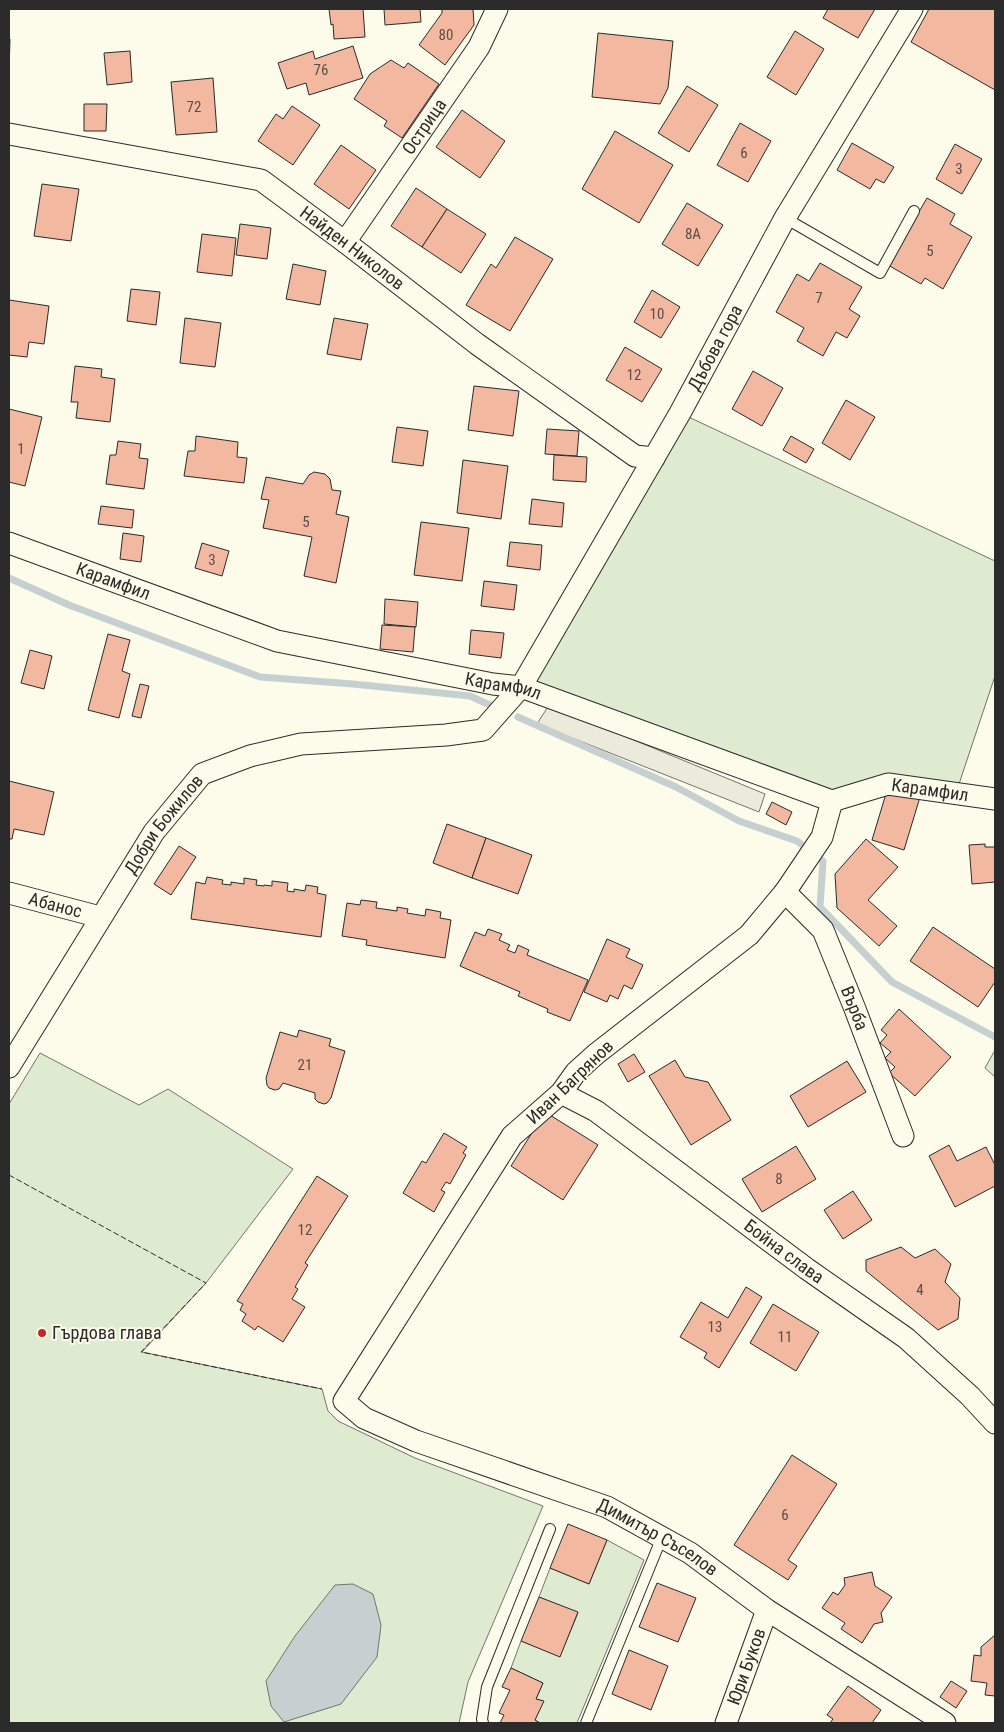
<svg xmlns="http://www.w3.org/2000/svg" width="1004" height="1732" viewBox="0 0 1004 1732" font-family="'Roboto Condensed',sans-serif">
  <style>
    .green { fill: #deebd1; stroke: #74746e }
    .parking { fill: #eceadb; stroke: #74746e }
    .water { fill: #c7d0d0; stroke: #74746e }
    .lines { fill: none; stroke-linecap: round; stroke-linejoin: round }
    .stream { stroke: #c7d0d0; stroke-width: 7 }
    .building { fill: #f2b8a0; stroke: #2b2b2b }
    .lane-casing { stroke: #2b2b2b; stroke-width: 12 }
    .street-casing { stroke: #2b2b2b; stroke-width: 23 }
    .lane { stroke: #fdfbea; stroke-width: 10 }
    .street { stroke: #fdfbea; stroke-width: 21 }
    .fence { stroke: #2b2b2b; stroke-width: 1; stroke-dasharray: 6 2.5; stroke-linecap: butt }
    .poi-dot { fill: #c62828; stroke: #fdfbea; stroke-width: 2 }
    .labels { text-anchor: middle; stroke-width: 4; stroke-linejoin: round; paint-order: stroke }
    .number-label { font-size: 15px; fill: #5d4e48 }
    .street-label { font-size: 18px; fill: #2b2b2b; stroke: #fdfbea }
    .poi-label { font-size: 18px; fill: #2b2b2b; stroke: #fdfbea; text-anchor: start }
  </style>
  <rect width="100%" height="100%" fill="#fdfbea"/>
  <g class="green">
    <polygon points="680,413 995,561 995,676 956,793 888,784 832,801 522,687"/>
    <polygon points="995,1050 995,1077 985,1068"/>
    <polygon points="40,1053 139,1105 168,1089 293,1169 206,1283 142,1352 322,1389 328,1411 338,1421 415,1458 543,1506 468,1682 459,1723 9,1723 9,1104"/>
    <polygon points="607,1540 644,1560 577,1723 540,1723 535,1720 543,1701 536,1699 543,1683 511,1668 521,1641 560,1656 578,1613 539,1597 550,1568 589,1584"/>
  </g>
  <polygon class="parking" points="549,705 765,794 759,812 537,724"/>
  <polygon class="water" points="353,1584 373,1594 381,1625 377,1657 341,1704 284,1722 271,1706 266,1681 295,1636 335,1585"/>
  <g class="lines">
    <g class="stream">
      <polyline points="9,578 69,605 260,677 353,684 470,696 492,706"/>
      <polyline points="518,717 676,787 739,821 797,841 823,861 820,907 892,982 995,1037"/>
    </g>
  </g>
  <g class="building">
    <polygon points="329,9 363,9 365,37 334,39 333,24 331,25"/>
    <polygon points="384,9 420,9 421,22 385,25"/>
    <polygon points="442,9 473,9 474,25 445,65 419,45 442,13"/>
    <polygon points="828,9 875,9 858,38 823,18"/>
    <polygon points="929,9 995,9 995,90 911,42"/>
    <polygon points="795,31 824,49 796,95 767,77"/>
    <polygon points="598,33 673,41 668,88 660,104 592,97"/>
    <polygon points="9,39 10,39 9,74"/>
    <polygon points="353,46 363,78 309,95 306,83 287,89 278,63 313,51 315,59"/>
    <polygon points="130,51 132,82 107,85 104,53"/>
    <polygon points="391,60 404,68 408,63 439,84 402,138 384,126 387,121 354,99 370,74"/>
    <polygon points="213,78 217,132 176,135 171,82"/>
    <polygon points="687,86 718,105 689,152 658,133"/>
    <polygon points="84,104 107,104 106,131 84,131"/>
    <polygon points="292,106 320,125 293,165 258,141 276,114 283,119"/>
    <polygon points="462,110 505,141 480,178 436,147"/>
    <polygon points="740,123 771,141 748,182 717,165"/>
    <polygon points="615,131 673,165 639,223 582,189"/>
    <polygon points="852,143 894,167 884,183 876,179 870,189 837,170"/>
    <polygon points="955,144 982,159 962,194 936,179"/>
    <polygon points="341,145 376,170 349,209 314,184"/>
    <polygon points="42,184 79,189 71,241 34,236"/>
    <polygon points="416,188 447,209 422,247 391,226"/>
    <polygon points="927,198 955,214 950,224 972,237 943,289 925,278 921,284 888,265"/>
    <polygon points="687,203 723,225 698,266 662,244"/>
    <polygon points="447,209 486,234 461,273 422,247"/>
    <polygon points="240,224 271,228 267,259 236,255"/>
    <polygon points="202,234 236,238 232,276 197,272"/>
    <polygon points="515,237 553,259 510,331 466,305 491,264 496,268"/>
    <polygon points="820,263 862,287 849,309 860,316 847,338 836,332 823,356 797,341 804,328 776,312 797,274 809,281"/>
    <polygon points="293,264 326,271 320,305 286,299"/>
    <polygon points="131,289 160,292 156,325 127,321"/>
    <polygon points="652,290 680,307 661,338 634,322"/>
    <polygon points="9,300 49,306 44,344 29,342 27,357 9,355"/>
    <polygon points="185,318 221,323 215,367 180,363"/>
    <polygon points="334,318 368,324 361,360 327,354"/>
    <polygon points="625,347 662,369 642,402 606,380"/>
    <polygon points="75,366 102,369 101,377 115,379 110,422 76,418 78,402 71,402"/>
    <polygon points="753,371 783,388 762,426 732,409"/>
    <polygon points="474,386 519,391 513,436 468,430"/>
    <polygon points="846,400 875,417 850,460 822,443"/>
    <polygon points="9,409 42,417 25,486 9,482"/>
    <polygon points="397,427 428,431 423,466 392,462"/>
    <polygon points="547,429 579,431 577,456 545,454"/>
    <polygon points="196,436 238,442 237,457 247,458 244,483 184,476 188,451 195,451"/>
    <polygon points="791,436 814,449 806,463 783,450"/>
    <polygon points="118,441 141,444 139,458 148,459 144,489 106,484 110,455 116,455"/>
    <polygon points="554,455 587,457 586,482 553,480"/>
    <polygon points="463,460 508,466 501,519 457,513"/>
    <polygon points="314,472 325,474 330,479 332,490 341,491 336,514 349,517 336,583 304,576 312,537 263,528 269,500 261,499 266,477 303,484 309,475"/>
    <polygon points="532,499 564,503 562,527 529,524"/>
    <polygon points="101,506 134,510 132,528 98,524"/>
    <polygon points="421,522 469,528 462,581 414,575"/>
    <polygon points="123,533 144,536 141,562 120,559"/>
    <polygon points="510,542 542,545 540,570 507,566"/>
    <polygon points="202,543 229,551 222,576 195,568"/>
    <polygon points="484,581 517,585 514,610 481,606"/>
    <polygon points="385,599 418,602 416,627 384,624"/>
    <polygon points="382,625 415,627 413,652 380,649"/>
    <polygon points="471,630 504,633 501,658 469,654"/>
    <polygon points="108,634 130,640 122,671 130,674 119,718 88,710"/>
    <polygon points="30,650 52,656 44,689 21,683"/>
    <polygon points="140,684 149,686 141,718 132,716"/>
    <polygon points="9,781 54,792 44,835 14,829 12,839 9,839"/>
    <polygon points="888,787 920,797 904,850 872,840"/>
    <polygon points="772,802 792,812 786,825 766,814"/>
    <polygon points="447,824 486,838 472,878 433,863"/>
    <polygon points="486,838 532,855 518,894 472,878"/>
    <polygon points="866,839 898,867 868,900 897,926 879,946 837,908 835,874"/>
    <polygon points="985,844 985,847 995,847 995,882 972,884 969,845"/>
    <polygon points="179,846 196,857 171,895 154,884"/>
    <polygon points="207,877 223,880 222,884 231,885 231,882 244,884 244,878 257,880 256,885 264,886 264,885 272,886 272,881 288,883 287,891 294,892 294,889 305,891 306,885 318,887 317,893 326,895 321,937 191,919 196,882 205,884"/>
    <polygon points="361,900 377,902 376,908 397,911 397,907 408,909 407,913 425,916 426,909 441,912 440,918 451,920 445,958 366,945 367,940 342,936 347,903 360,905"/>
    <polygon points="933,927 995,969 995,982 978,1007 910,961"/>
    <polygon points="488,929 502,934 499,940 510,945 507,950 515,953 518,945 529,950 527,955 588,980 570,1021 547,1012 548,1009 518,996 520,992 460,966 475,932 485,936"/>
    <polygon points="607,939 630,949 626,957 643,965 632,989 624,985 618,999 610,995 607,1002 584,992"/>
    <polygon points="899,1009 951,1057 915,1096 889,1073 895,1067 885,1058 891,1052 880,1043 887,1035 881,1030"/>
    <polygon points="299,1030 331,1039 329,1046 345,1051 331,1098 327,1103 324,1104 318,1102 315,1099 315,1093 283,1083 279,1089 275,1090 269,1088 267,1085 266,1078 280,1032 297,1037"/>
    <polygon points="634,1054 645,1072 628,1082 618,1064"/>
    <polygon points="675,1060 685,1077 708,1082 731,1120 691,1145 649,1076"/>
    <polygon points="847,1061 866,1092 808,1127 790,1096"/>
    <polygon points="545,1112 598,1145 563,1200 511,1166"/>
    <polygon points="444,1133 467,1147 463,1153 466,1155 450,1184 446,1182 441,1190 445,1192 434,1212 403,1193 422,1161 426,1163"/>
    <polygon points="949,1145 957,1161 986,1147 995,1165 995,1186 955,1207 929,1156"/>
    <polygon points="796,1146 816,1179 762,1212 742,1179"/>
    <polygon points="317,1176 348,1196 305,1263 308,1265 295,1287 298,1289 292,1299 305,1307 283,1342 258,1326 255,1330 242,1321 246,1314 240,1310 243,1304 237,1301"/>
    <polygon points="853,1191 872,1220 843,1239 824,1210"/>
    <polygon points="901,1247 915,1258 935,1249 951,1264 945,1282 960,1298 958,1319 938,1330 866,1271 866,1260"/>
    <polygon points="746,1287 762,1297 719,1368 704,1358 707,1353 680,1337 701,1302 728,1318"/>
    <polygon points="773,1304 819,1332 796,1371 750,1343"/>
    <polygon points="792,1455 837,1484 788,1560 797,1566 788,1580 734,1545"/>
    <polygon points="568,1524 607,1540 589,1584 550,1568"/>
    <polygon points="872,1572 875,1586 892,1597 881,1613 883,1622 874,1624 862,1643 841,1629 845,1623 822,1608 833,1592 838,1595 845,1585 844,1578"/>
    <polygon points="657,1583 696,1598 678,1642 639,1627"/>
    <polygon points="539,1597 578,1612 560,1657 521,1641"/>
    <polygon points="995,1635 995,1696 985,1695 987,1683 971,1681 974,1655 981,1656 981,1647"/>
    <polygon points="629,1650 668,1666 651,1710 612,1694"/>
    <polygon points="511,1668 543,1683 536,1699 544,1701 535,1720 540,1723 500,1723 504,1715 499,1713 510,1690 502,1687"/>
    <polygon points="951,1681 967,1691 956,1708 940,1697"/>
    <polygon points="848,1686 881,1710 872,1723 830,1723 833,1719 827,1715"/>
  </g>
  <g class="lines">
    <g class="lane-casing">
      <g id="lane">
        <polyline points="785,218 880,273 914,211"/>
        <polyline points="483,1723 482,1719 487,1687 550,1529"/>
        <polyline points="586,1723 662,1537"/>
      </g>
    </g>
    <g class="street-casing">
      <g id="street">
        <path id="s1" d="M9 134 261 180 345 242 477 344 635 456 654 458"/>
        <path id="s2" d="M345 242 479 47 497 9"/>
        <path id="s3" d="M9 543 277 641 493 684 521 687 832 801 888 784 995 799"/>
        <path id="s4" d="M832 801 822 837 785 892 749 935 596 1054 576 1072 561 1093 512 1136 344 1401 364 1418 416 1441 607 1507 690 1553 767 1610 945 1723"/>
        <path id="s5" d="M785 892 823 930 855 1009 903 1136"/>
        <path id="s6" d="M9 893 100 917"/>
        <path id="s7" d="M9 1067 154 832 202 774 250 756 301 744 446 735 483 730 521 687 680 413 785 218 912 9"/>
        <path id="s8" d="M561 1093 596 1111 807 1269 906 1338 970 1396 995 1423"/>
        <path id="s9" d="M726 1723 767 1610"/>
      </g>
    </g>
    <use href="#lane" class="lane"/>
    <use href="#street" class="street"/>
    <polyline class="fence" points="9,1175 206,1283 141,1352 322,1389"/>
  </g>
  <circle class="poi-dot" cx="42" cy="1333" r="5"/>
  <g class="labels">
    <g class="number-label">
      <text x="446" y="40">80</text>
      <text x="321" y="75">76</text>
      <text x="194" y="112">72</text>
      <text x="744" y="158">6</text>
      <text x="959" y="174">3</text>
      <text x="693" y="239">8А</text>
      <text x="930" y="256">5</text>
      <text x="819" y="303">7</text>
      <text x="657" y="319">10</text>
      <text x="634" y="380">12</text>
      <text x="21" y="454">1</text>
      <text x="306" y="527">5</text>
      <text x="212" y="565">3</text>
      <text x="305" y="1070">21</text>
      <text x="779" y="1184">8</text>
      <text x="305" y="1235">12</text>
      <text x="920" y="1295">4</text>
      <text x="715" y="1332">13</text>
      <text x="785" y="1342">11</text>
      <text x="785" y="1520">6</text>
    </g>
    <g class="street-label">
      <text dy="6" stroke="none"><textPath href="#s2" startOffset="140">Острица</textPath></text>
      <text dy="6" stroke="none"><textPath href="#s1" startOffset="370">Найден Николов</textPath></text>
      <text dy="6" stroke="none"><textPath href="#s7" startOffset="1086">Дъбова гора</textPath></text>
      <text dy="6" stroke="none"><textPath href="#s3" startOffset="111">Карамфил</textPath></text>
      <text dy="6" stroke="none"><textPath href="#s3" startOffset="516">Карамфил</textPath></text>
      <text dy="6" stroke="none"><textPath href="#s3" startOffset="966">Карамфил</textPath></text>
      <text dy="6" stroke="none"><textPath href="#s7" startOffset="288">Добри Божилов</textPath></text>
      <text dy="6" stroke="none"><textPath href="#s6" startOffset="48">Абанос</textPath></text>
      <text dy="6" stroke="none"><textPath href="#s5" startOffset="138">Върба</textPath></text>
      <text transform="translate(570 1082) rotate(-44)" y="6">Иван Багрянов</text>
      <text dy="6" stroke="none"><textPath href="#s8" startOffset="274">Бойна слава</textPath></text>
      <text dy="6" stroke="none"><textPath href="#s4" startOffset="1129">Димитър Съселов</textPath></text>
      <text dy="6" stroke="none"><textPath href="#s9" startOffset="60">Юри Буков</textPath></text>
    </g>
    <g class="poi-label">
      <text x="52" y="1339">Гърдова глава</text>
    </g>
  </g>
  <rect width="1004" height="1732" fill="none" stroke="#2b2b2b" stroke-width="20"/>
</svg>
